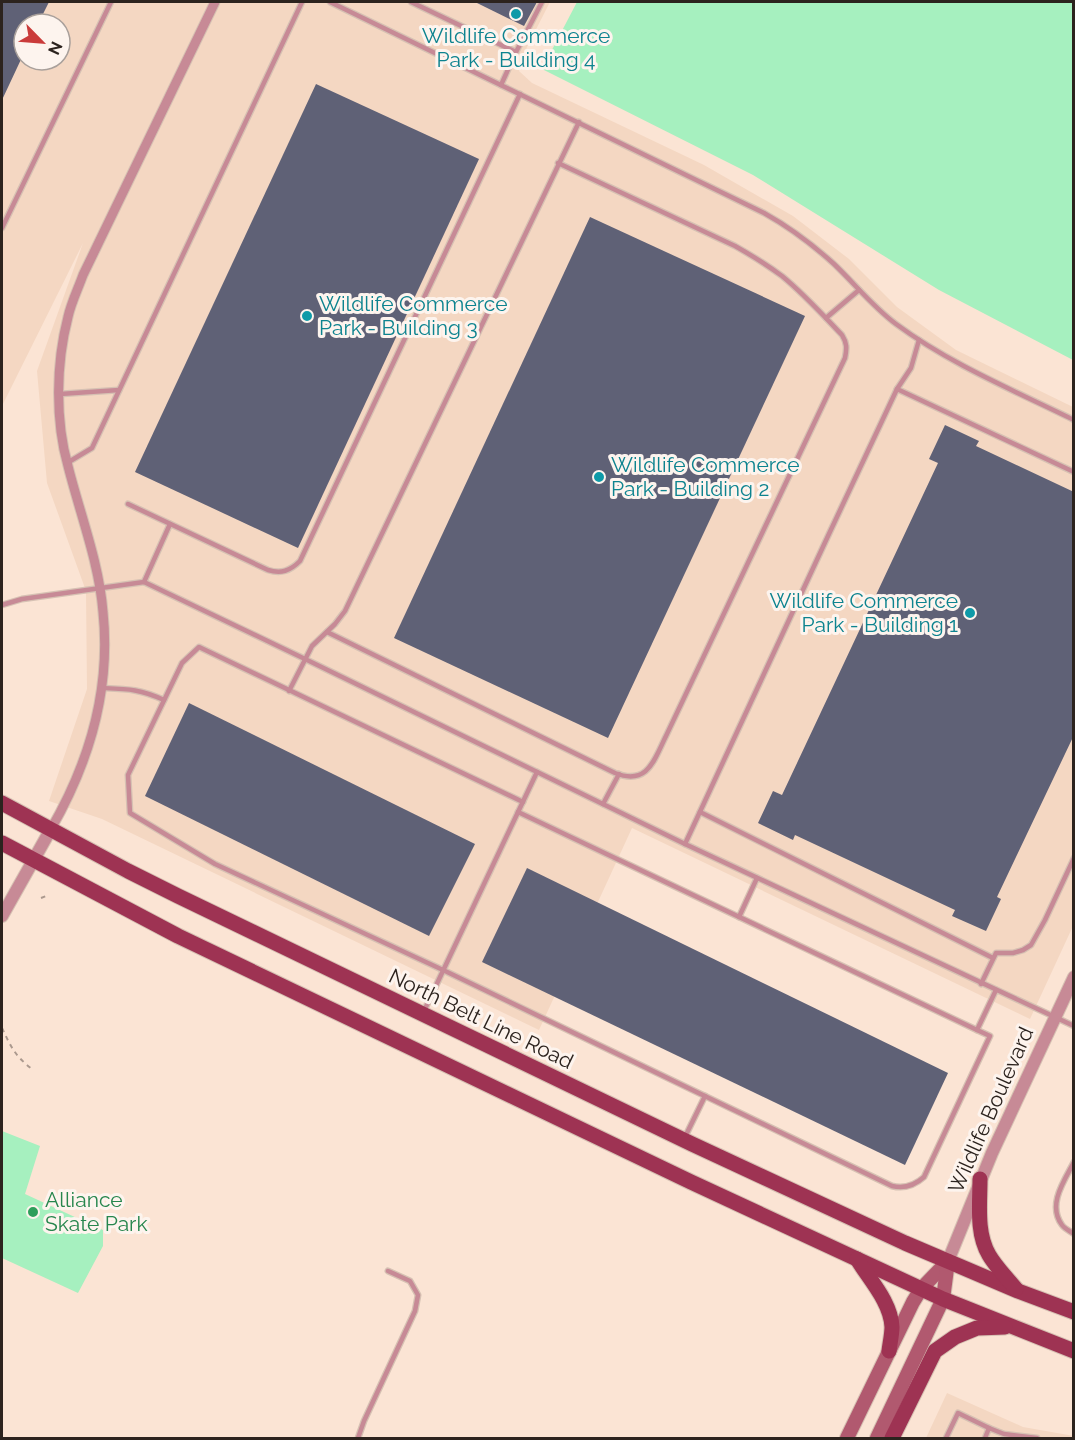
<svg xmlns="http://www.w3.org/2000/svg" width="1075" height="1440" viewBox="0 0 1075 1440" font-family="Raleway,sans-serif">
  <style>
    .built { fill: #f4d7c2; fill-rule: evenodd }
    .green { fill: #a6f0bf }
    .building { fill: #5f6176 }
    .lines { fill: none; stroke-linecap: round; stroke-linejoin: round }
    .service-casing { stroke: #d6c1b3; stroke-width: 7 }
    .minor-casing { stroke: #d6c1b3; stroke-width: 11 }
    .tertiary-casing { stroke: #d6c1b3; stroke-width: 14 }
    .secondary-casing { stroke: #d6c1b3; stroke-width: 16 }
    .primary-casing { stroke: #d6c1b3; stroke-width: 17 }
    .path { stroke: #ab998e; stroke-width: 2; stroke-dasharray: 4.5 4.5; stroke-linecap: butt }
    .service { stroke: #c78a96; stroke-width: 4.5 }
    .minor { stroke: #c78a96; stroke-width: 9 }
    .tertiary { stroke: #c78a96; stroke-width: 12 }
    .secondary { stroke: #b1596f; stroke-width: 14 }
    .primary { stroke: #9e3353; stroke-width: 15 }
    .culture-dot { fill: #0f9aa8; stroke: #fdf4ee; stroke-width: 2 }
    .leisure-dot { fill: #2e9e5b; stroke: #fdf4ee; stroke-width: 2 }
    .labels { text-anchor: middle; stroke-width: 6; stroke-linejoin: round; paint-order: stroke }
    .culture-label { font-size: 21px; fill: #0d838f; stroke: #fdf4ee; text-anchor: start }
    .street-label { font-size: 21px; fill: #2c231e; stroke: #fdf4ee }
    .leisure-label { font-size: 21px; fill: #27864d; stroke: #fdf4ee; text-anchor: start }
  </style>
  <rect width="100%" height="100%" fill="#fbe4d4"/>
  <g class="built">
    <path d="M2 2H550L527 47 519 71 532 83 704 165 793 216 849 259 897 307 956 350 1073 407V926L1030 1019 632 828 539 1030 102 819 49 801 87 689 86 591 47 483 37 371 83 243 2 406ZM24 24H60V60H24Z"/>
    <polygon points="947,1393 1023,1427 1074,1436 1073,1438 926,1438"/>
  </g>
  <g class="green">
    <polygon points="577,2 1073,2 1073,360 939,290 753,175 542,69"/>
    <polygon points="2,1131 40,1146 25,1194 103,1230 103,1246 78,1293 2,1258"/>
  </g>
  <g class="building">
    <polygon points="2,2 49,2 38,24 24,24 24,53 2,100"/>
    <polygon points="475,2 537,2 524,26"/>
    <polygon points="316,84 479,159 298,548 135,472"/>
    <polygon points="590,217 805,316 608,738 394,638"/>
    <polygon points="945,425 979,441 976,446 1074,492 1074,735 997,897 1001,899 986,931 952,916 955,910 795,835 793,840 758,823 773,791 782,795 938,463 929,459"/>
    <polygon points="189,703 475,844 429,936 145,796"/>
    <polygon points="527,868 948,1073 905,1165 482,962"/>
  </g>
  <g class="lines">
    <g class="service-casing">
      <g id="service">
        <path d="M330 2 764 213C789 227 812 244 834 264 855 284 873 307 896 324 950 364 1013 390 1074 420"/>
        <polyline points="411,2 516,52 501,85"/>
        <polyline points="516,52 542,2"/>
        <polyline points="2,228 111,2"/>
        <polyline points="826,318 859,290"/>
        <polyline points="919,340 911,368 897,389 1074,472"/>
        <polyline points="60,394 119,390"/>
        <polyline points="67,463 92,448 302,2"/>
        <path d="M128 504 268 570C281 574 290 571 300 561L520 94"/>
        <polyline points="144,582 170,524"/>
        <polyline points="2,605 22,599 144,582 305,659 685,844 1074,1026"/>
        <path d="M327 632 615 773C648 786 654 760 666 736L845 358C847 348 847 343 842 335 823 315 804 294 782 276 767 265 751 255 735 246L558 163"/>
        <path d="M102 688C128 689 140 689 164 700"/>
        <polyline points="289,691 312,646 335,624 345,611 579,122"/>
        <path d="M523 802 199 647 182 663 128 775 130 813 215 864 443 970 892 1186C904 1189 914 1186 924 1177L990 1036 977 1030 996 990"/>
        <polyline points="603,804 619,774"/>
        <polyline points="518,812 977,1030"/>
        <polyline points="700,812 993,958"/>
        <polyline points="685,844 828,536 897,389"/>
        <polyline points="739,917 757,878"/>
        <polyline points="981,984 996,953 1013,953 1023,950 1031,945 1045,920 1074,858"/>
        <polyline points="424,1011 537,772"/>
        <polyline points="685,1137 705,1096"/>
        <path d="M1074 1162C1064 1181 1047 1205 1062 1225 1065 1229 1070 1231 1074 1234"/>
        <polyline points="358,1438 364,1421 415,1311 418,1295 410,1281 388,1271"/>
        <polyline points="946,1438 958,1413 989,1428"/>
        <polyline points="985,1438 989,1428 1004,1434 1037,1438"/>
      </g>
    </g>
    <g class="minor-casing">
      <path id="minor" d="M51 829C89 763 111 689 103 612 99 562 80 514 68 466 55 420 56 363 68 317 71 303 78 289 83 275L215 2"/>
    </g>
    <g class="tertiary-casing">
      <g id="tertiary">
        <polyline points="2,916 51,829"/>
        <polyline points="948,1261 992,1153 1074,977"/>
      </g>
    </g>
    <g class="secondary-casing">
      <g id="secondary">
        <polyline points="847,1438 913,1302 921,1289 948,1261"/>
        <polyline points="877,1438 943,1299 948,1261"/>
      </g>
    </g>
    <g class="primary-casing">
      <g id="primary">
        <polyline points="2,803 128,871 178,896 692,1144 905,1243 1018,1291 1074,1312"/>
        <polyline points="2,843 178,936 691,1182 943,1299 1074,1351"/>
        <path d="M980 1179C980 1204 976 1233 989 1255 996 1267 1007 1278 1016 1289"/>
        <path d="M857 1259C869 1279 891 1302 892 1327 892 1334 890 1343 889 1351"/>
        <polyline points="892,1438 935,1351 955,1337 977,1328 1005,1327"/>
      </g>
    </g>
    <g class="path">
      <polyline points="41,898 49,895"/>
      <path d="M2 1028C11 1047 15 1056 32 1069"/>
    </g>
    <use href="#service" class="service"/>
    <use href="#minor" class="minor"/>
    <use href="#tertiary" class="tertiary"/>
    <use href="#secondary" class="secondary"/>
    <use href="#primary" class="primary"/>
  </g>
  <g class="culture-dot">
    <circle cx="516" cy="14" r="6"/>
    <circle cx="307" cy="316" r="6"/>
    <circle cx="599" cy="477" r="6"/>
    <circle cx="970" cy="613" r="6"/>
  </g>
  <circle class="leisure-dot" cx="33" cy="1212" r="6"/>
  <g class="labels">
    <g class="culture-label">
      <text x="516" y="43" text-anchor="middle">Wildlife Commerce<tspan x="516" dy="24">Park - Building 4</tspan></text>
      <text x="319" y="311">Wildlife Commerce<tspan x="319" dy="24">Park - Building 3</tspan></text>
      <text x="611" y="472">Wildlife Commerce<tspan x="611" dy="24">Park - Building 2</tspan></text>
      <text x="958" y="608" text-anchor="end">Wildlife Commerce<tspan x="958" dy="24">Park - Building 1</tspan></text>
    </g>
    <g class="street-label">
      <text transform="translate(481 1019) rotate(26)" y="7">North Belt Line Road</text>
      <text transform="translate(991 1110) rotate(-66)" y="7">Wildlife Boulevard</text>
    </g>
    <g class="leisure-label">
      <text x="45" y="1207">Alliance<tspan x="45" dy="24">Skate Park</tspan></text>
    </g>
  </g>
  <rect width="1075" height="1440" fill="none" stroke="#2c231e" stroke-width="6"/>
  <g transform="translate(42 42) rotate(115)"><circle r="28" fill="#fdf4ee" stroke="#a9a09b" stroke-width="1.5"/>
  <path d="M0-4.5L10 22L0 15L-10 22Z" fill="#ca3b3a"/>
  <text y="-9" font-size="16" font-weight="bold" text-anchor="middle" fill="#2c231e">N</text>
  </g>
</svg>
